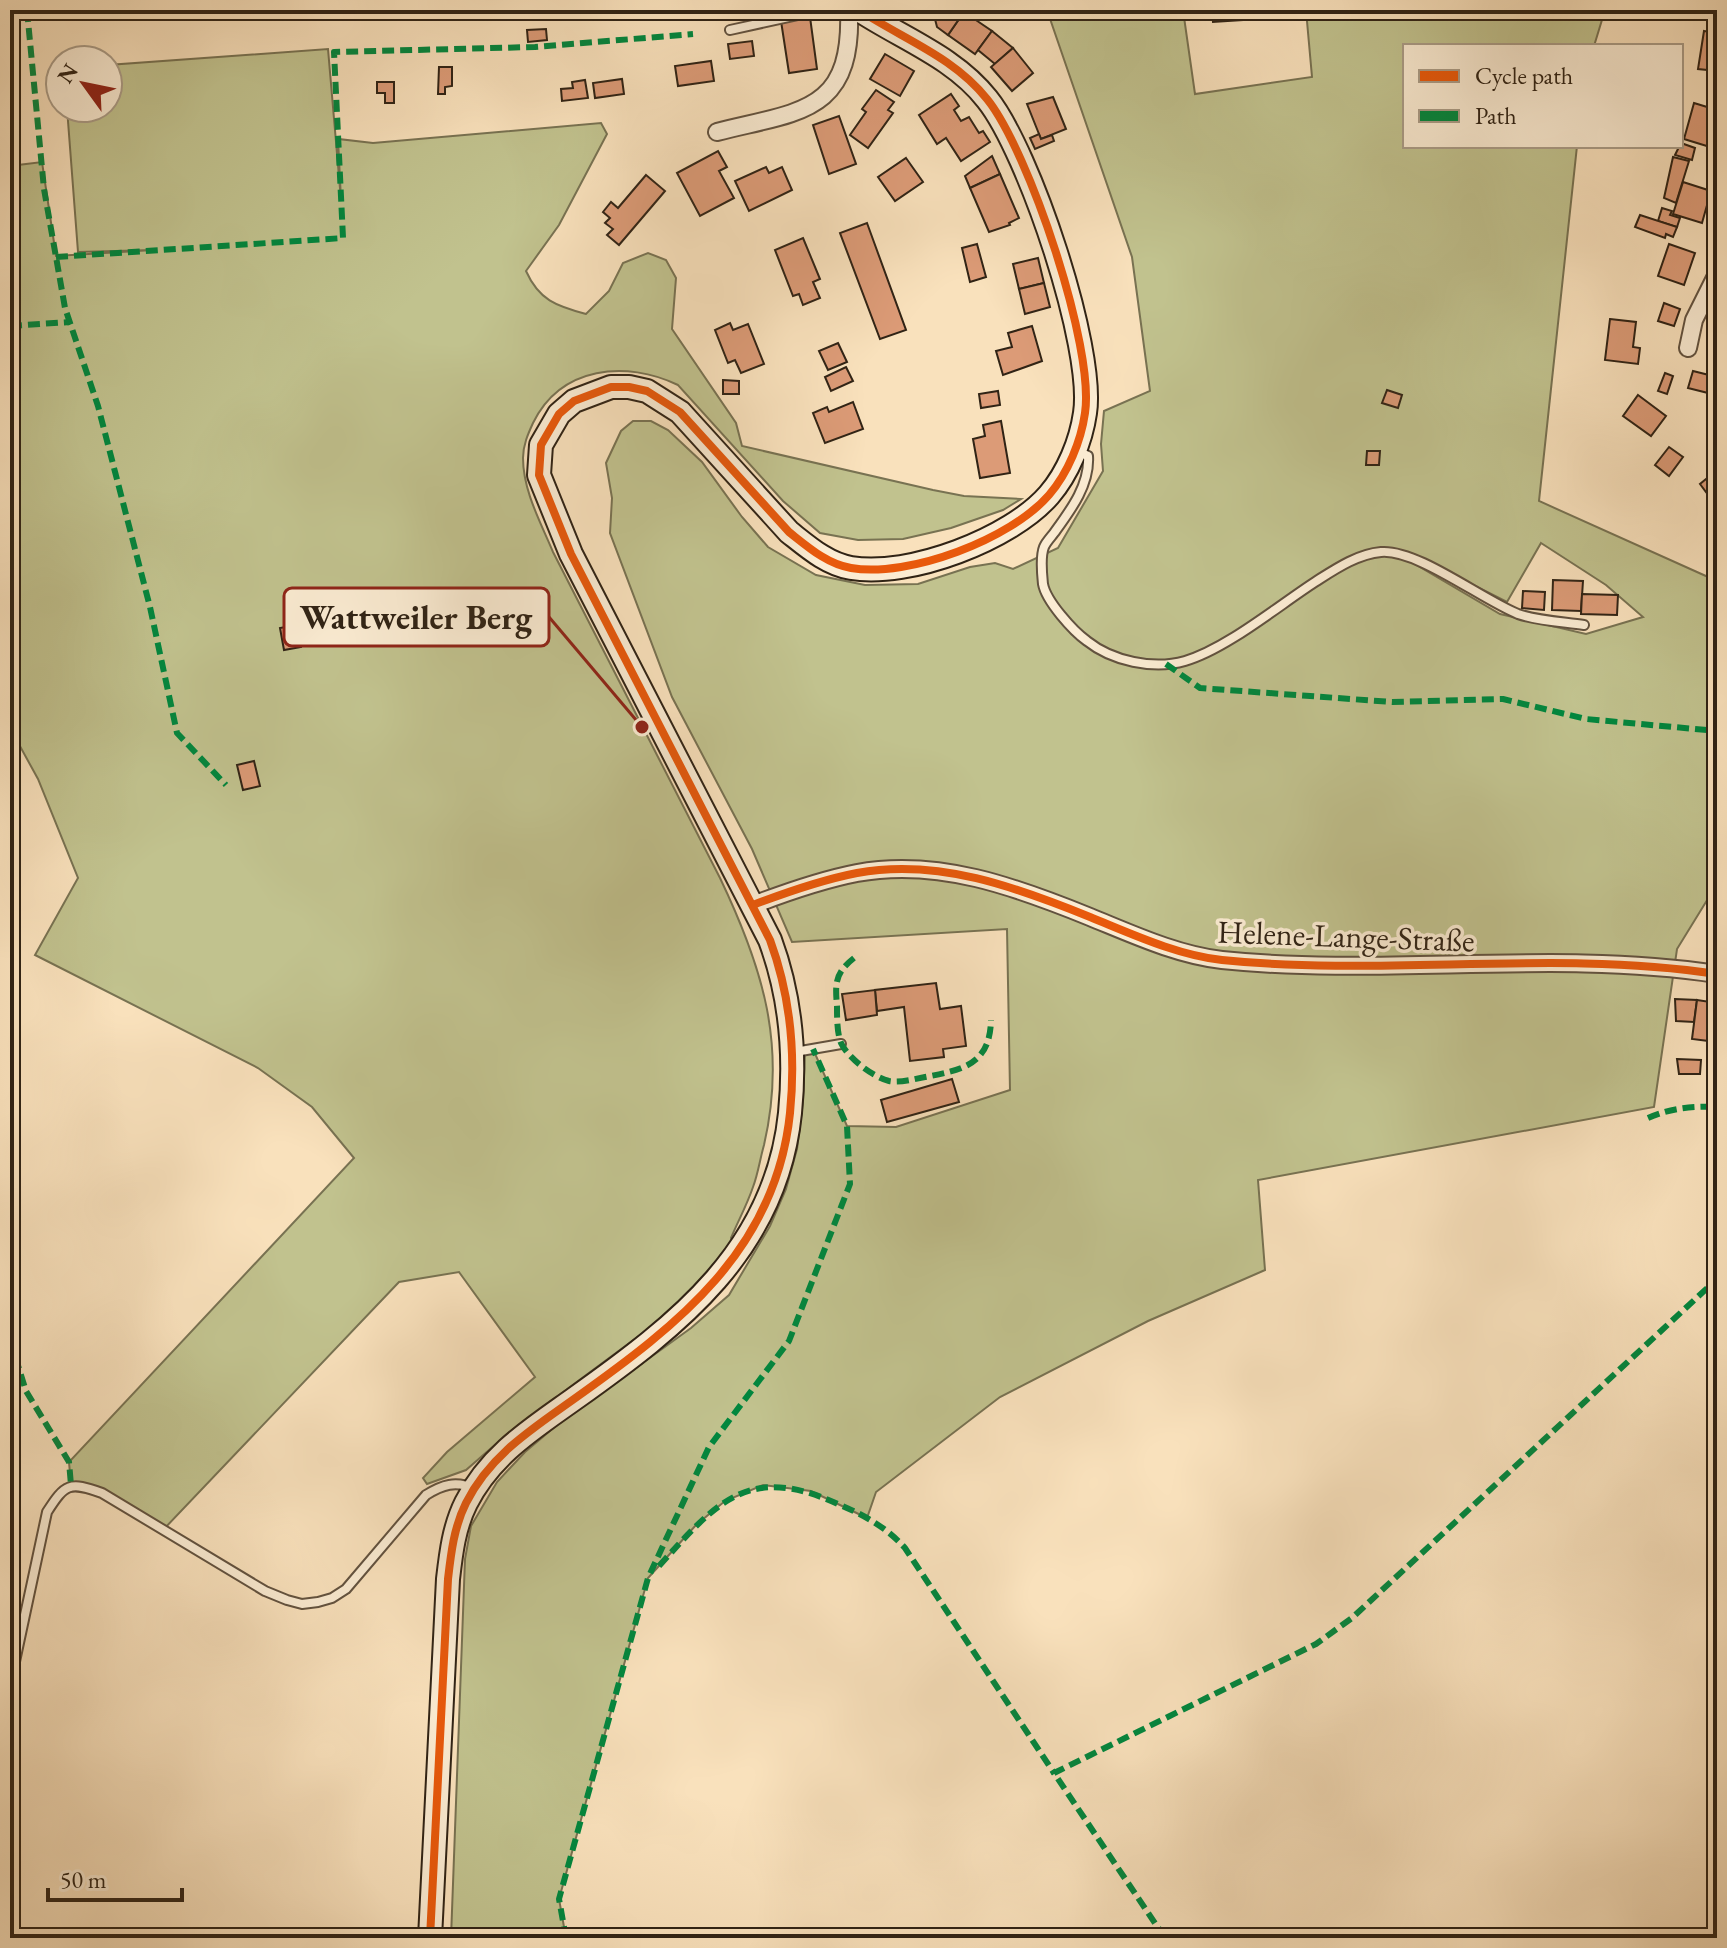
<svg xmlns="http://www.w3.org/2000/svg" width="1727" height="1948" viewBox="0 0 1727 1948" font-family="'EB Garamond',serif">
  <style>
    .green { fill: #c1c28e; stroke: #787252; stroke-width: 2; fill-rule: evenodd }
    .building { fill: #dc9b77; stroke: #302315; stroke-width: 2 }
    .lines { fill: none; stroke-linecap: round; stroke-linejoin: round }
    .lane-casing { stroke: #62523f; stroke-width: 12 }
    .street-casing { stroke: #62523f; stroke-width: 20 }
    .secondary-casing { stroke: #302315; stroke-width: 26 }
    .lane { stroke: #fbecd3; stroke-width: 8 }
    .street { stroke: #fbecd3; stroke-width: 16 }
    .secondary { stroke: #fbecd3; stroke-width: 22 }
    .quiet { stroke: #00873e; stroke-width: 6; stroke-dasharray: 12 6; stroke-linecap: butt }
    .cycleway-casing { stroke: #fbecd3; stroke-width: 13 }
    .cycleway { stroke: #e8590c; stroke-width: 8 }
    .labels { text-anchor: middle; stroke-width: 7; stroke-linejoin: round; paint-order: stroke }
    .street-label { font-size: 32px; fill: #302315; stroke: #fbecd3 }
    .leader { fill: none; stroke: #8f2418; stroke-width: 3 }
    .callout-dot { fill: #8f2418; stroke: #fbecd3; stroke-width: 3 }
    .callout { fill: #fbecd3; stroke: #8f2418; stroke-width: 3 }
    .callout-label { font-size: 34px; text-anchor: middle; font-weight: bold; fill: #302315 }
  </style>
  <rect width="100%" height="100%" fill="#f9e1bc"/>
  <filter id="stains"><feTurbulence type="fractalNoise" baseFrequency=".0025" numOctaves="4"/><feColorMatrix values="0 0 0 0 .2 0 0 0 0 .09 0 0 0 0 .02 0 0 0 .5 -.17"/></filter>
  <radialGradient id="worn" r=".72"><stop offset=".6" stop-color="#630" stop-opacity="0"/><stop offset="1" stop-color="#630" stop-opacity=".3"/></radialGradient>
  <g class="green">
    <path d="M1047 10H1183L1195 94 1312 77 1306 10H1605L1594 46H1405V146H1577L1539 501 1717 581V884L1677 949 1654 1107 1258 1180 1265 1270 1148 1321 1000 1397 876 1492 867 1518 811 1491 763 1485 725 1501 696 1525 648 1578 559 1899 566 1938H451L465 1559 471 1526 497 1482 525 1452 557 1425 691 1328 729 1295 770 1226 786 1189 797 1149 803 1102 805 1050 813 1049 847 1126 896 1127 1010 1090 1007 929 792 942 752 849 672 697 610 533 612 498 606 463 621 431 633 421H651L668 430 702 462 742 517 768 547 816 575 865 585 918 584 970 567 995 563 1013 569 1058 548 1103 471 1101 444 1104 411 1150 391 1132 257ZM1541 543 1606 585 1643 617 1586 634 1500 614 1415 564 1410 553 1507 602Z"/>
    <path d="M328 49 341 200 338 139 373 143 601 123 607 134 559 225 526 271C539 300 556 306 586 314L609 291 623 263 648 253 666 260 676 278 672 329 736 423 742 446 933 490 964 496 1021 499 1003 510 951 528 903 539 858 540 820 533 783 501 678 385C626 360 561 366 533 423 528 434 523 445 523 458 523 491 541 523 553 552L720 878C763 968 787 1046 764 1145 760 1159 758 1174 753 1187 747 1205 738 1221 731 1238L734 1243 700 1284 659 1321 512 1430 466 1470 427 1484 423 1478 447 1452 535 1377 459 1272 399 1282 163 1530 102 1493 71 1485 69 1462 354 1158 312 1107 258 1068 35 955 78 878 38 779 10 728V166L42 162 56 256 153 250 78 252 67 108H108V65Z"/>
  </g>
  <g class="building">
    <polygon points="1212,10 1257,10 1258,19 1213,22"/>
    <polygon points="964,12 992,31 975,54 948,35"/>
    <polygon points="950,13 959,19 948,35 937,27 935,19"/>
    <polygon points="810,17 817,69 789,73 781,21"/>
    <polygon points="546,29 547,40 528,42 527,30"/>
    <polygon points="992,31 1013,48 995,64 978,50"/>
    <polygon points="1704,31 1717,33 1717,71 1698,69"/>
    <polygon points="752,41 754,56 730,59 728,44"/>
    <polygon points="1013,48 1033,73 1012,91 991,67"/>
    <polygon points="885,54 914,71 900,96 870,79"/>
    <polygon points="711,61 714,81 678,86 675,66"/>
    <polygon points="439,67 452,67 452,86 445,87 445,94 438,94"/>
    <polygon points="622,79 624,94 595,98 593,83"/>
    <polygon points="585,80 588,98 562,101 561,89 573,88 572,82"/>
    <polygon points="377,82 394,82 394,103 385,103 385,93 377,93"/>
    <polygon points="876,90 894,102 888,110 893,113 868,148 850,135 866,112 862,109"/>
    <polygon points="951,94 959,106 954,110 961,121 969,117 979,133 983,131 990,142 961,161 946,138 937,144 919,115"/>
    <polygon points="1053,97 1066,129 1041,139 1027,104"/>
    <polygon points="1694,103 1717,110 1717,129 1710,147 1684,139"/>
    <polygon points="839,116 856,164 829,174 813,125"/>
    <polygon points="1039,134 1041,139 1052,135 1054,141 1035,149 1030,138"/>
    <polygon points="1681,143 1695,148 1692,160 1675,155"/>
    <polygon points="718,151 727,167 719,171 734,198 700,216 677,173"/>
    <polygon points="992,156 1000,174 970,188 965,176"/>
    <polygon points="1673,157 1689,161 1676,203 1664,198"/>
    <polygon points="906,158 923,182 895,201 878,177"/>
    <polygon points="766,167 769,173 782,167 792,190 749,211 735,181"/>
    <polygon points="1000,174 1019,218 1009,223 1010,225 989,232 970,188"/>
    <polygon points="646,175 665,191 619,245 607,235 613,229 605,223 610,218 603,212 611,202 618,208"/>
    <polygon points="1683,182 1711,191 1702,223 1673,214"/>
    <polygon points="1662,208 1672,211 1670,215 1680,218 1677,227 1658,221"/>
    <polygon points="1640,215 1677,227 1673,237 1666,234 1665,238 1635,227"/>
    <polygon points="867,223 906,330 880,339 840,233"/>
    <polygon points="803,238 820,279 813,282 820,298 803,305 799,294 793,296 775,250"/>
    <polygon points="977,244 986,277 970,282 962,248"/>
    <polygon points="1669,244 1695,253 1684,285 1658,276"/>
    <polygon points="1038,258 1044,283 1019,289 1013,264"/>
    <polygon points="1044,283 1050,307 1025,314 1019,289"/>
    <polygon points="1664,303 1680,309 1674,326 1658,321"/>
    <polygon points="1610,319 1636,322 1633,347 1640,348 1638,364 1605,360"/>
    <polygon points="730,323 733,330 748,324 764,364 741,373 735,360 728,363 715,330"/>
    <polygon points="1032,326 1042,361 1003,375 996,351 1012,347 1008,333"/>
    <polygon points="838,343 847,362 828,370 819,351"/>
    <polygon points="846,367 853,381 831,391 825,377"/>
    <polygon points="1693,371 1713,376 1708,393 1688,388"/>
    <polygon points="1665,373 1673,376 1667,394 1658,391"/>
    <polygon points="723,380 739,381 739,394 723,394"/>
    <polygon points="1387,390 1402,395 1398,408 1382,403"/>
    <polygon points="998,391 1000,405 981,408 979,394"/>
    <polygon points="1638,395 1666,416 1651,436 1623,416"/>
    <polygon points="853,402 863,429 825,443 813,413 827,407 829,412"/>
    <polygon points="1001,421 1010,473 980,478 973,439 985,436 983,425"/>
    <polygon points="1669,447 1683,457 1669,476 1655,465"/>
    <polygon points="1367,451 1380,451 1379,465 1366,465"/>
    <polygon points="1717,470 1717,483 1706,492 1700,484"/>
    <polygon points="1553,580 1583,581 1581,611 1552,610"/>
    <polygon points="1523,591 1545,592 1544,610 1522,608"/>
    <polygon points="1582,594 1618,595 1617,615 1581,614"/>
    <polygon points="297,625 301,647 284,650 280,628"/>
    <polygon points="254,761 260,786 243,790 237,765"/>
    <polygon points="936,983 940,1009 961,1006 966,1046 943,1049 944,1057 910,1061 904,1007 877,1011 875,990"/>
    <polygon points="875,990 877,1015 846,1020 842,994"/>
    <polygon points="1675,999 1697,1000 1694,1022 1676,1021"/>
    <polygon points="1697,1000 1717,1003 1717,1042 1692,1039"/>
    <polygon points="1677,1059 1701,1060 1700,1074 1679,1074"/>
    <polygon points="952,1079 959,1102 887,1122 881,1100"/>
  </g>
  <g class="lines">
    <g class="lane-casing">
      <g id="lane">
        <polyline points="730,30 821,10"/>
        <path d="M1075 450 1088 456C1090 485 1070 511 1054 533 1051 537 1046 542 1044 547 1040 557 1042 574 1043 584 1046 601 1073 631 1087 641 1112 661 1153 670 1185 661 1226 649 1278 606 1315 582 1334 570 1357 554 1381 552 1417 549 1481 599 1518 614 1538 621 1563 622 1584 625"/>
        <polyline points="795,1052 841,1044"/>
        <path d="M10 1685 47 1512C65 1484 69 1481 102 1493L265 1591 287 1600 302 1604 318 1602 332 1598 346 1589 426 1495C442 1485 456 1480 474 1489"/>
      </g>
    </g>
    <g class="street-casing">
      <g id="street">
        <path d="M717 132C799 111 853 114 849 10"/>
        <polyline points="1688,348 1694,320 1717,274"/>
        <path d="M753 905C787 892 821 880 857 873 938 858 1016 887 1090 917 1132 934 1177 955 1222 960 1386 977 1554 949 1717 974"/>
      </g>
    </g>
    <g class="secondary-casing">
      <path id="secondary" d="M430 1938 448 1579C451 1553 454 1527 466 1503 490 1455 532 1429 574 1399 678 1325 776 1250 790 1113 796 1053 791 997 770 940L571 554 539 475 541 445 559 414 574 401 611 387H629L647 391 680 412 789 532C808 547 827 564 851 568 909 578 1011 539 1049 495 1068 473 1081 441 1085 413 1095 348 1029 151 987 99 954 57 903 39 859 10"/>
    </g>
    <use href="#lane" class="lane"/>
    <use href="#street" class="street"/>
    <use href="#secondary" class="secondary"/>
    <g class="quiet">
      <polyline points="27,10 44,189 65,308 98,406 150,607 177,733 226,785"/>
      <polyline points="56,257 343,238 334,52 535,47 693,34"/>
      <polyline points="10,326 70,322"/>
      <polyline points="1166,664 1200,688 1392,702 1503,699 1586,719 1717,731"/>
      <path d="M854 958C835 973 835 983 837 1006 837 1018 837 1033 841 1043 848 1058 873 1077 889 1081 899 1083 915 1079 925 1077 962 1070 990 1065 991 1020"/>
      <path d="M1648 1118C1671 1108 1692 1106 1717 1107"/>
      <polyline points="10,1340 26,1391 69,1462 71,1485"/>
      <path d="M659 1566C717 1502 748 1463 838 1504 864 1515 886 1527 905 1548L1054 1773"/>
      <polyline points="566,1938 559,1899 648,1578 709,1447 789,1341 850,1184 847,1126 813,1049"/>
      <polyline points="1165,1938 1054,1773 1316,1644 1352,1618 1717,1279"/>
    </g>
    <g class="cycleway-casing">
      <g id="cycleway">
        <path d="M753 905C787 892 821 880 857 873 938 858 1016 887 1090 917 1132 934 1177 955 1222 960 1386 977 1554 949 1717 974"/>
        <path d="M430 1938 448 1579C451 1553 454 1527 466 1503 490 1455 532 1429 574 1399 678 1325 776 1250 790 1113 796 1053 791 997 770 940L571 554 539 475 541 445 559 414 574 401 611 387H629L647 391 680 412 789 532C808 547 827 564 851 568 909 578 1011 539 1049 495 1068 473 1081 441 1085 413 1095 348 1029 151 987 99 954 57 903 39 859 10"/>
      </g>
    </g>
    <use href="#cycleway" class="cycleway"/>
  </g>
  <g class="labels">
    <g class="street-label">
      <text transform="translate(1346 936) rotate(2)" y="11">Helene-Lange-Straße</text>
    </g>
  </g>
  <path class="leader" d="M642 727L549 617"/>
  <circle class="callout-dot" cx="642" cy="727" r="8"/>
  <rect class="callout" x="284" y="588" width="265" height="58" rx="8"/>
  <g class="callout-label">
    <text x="416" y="629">Wattweiler Berg</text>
  </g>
  <rect width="1727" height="1948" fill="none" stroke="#f9e1bc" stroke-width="40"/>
  <rect x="12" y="12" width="1703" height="1924" fill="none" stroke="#302315" stroke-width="4"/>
  <rect x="20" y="20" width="1687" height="1908" fill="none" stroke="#302315" stroke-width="2"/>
  <rect x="1403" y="44" width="280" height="104" fill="#fbecd3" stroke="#aa9c87" stroke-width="2"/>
  <rect x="1419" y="70" width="40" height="12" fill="#e8590c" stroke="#aa9c87" stroke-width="2"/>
  <text x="1475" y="84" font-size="24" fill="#302315">Cycle path</text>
  <rect x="1419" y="110" width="40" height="12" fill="#00873e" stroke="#aa9c87" stroke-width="2"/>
  <text x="1475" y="124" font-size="24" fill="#302315">Path</text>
  <g transform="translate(84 84) rotate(303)"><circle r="38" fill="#fbecd3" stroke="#aa9c87" stroke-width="2"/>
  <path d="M0-6L14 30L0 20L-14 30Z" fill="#8f2418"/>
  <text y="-12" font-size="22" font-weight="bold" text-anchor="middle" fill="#302315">N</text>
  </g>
  <path d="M48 1888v12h134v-12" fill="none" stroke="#302315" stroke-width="4"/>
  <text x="60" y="1888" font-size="24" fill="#302315" stroke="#fbecd3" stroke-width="6" paint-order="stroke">50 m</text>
  <rect width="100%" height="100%" filter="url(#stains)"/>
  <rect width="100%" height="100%" fill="url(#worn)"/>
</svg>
